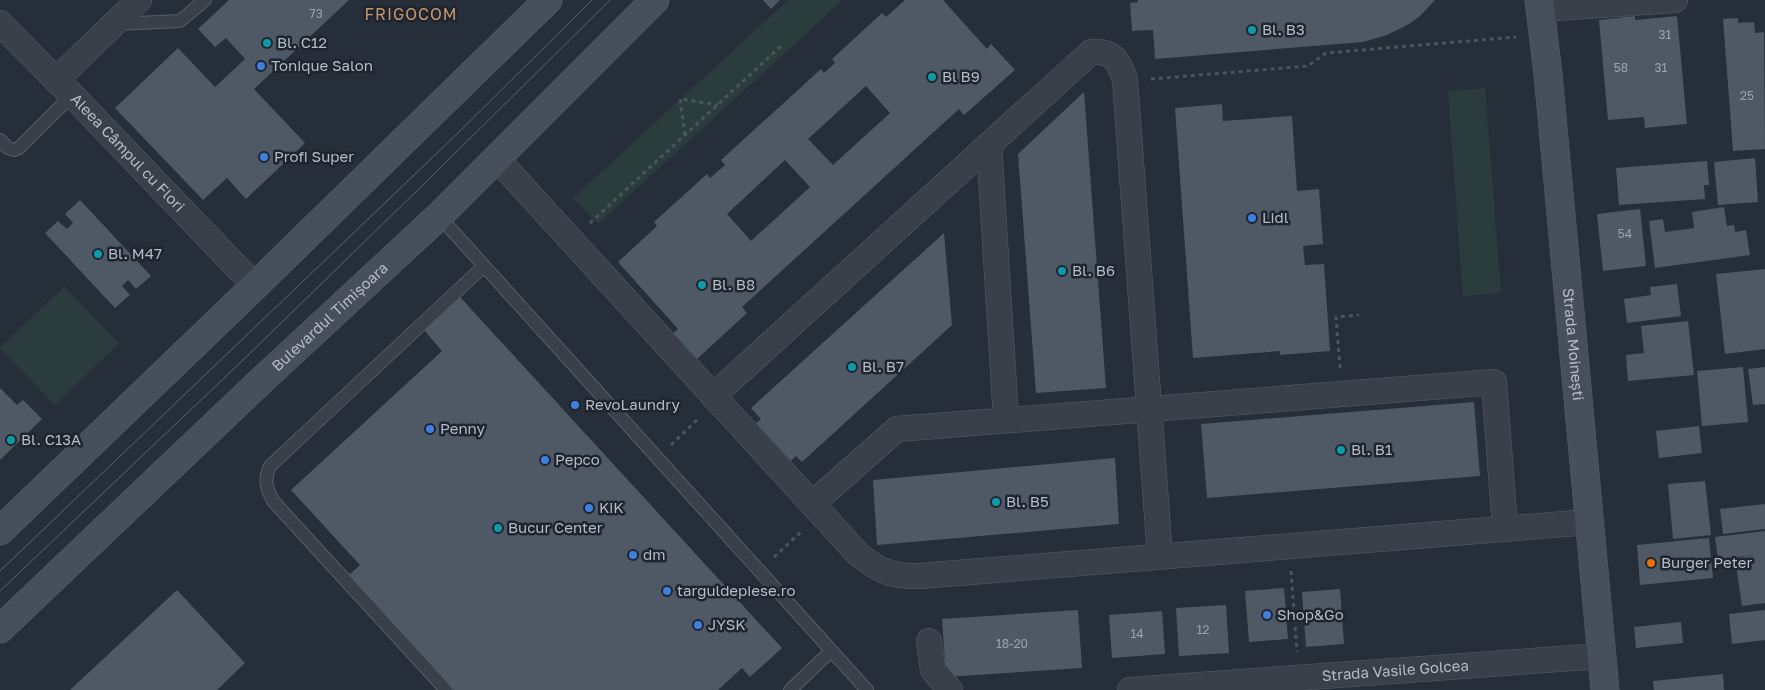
<svg xmlns="http://www.w3.org/2000/svg" width="1765" height="690" viewBox="0 0 1765 690" font-family="'Golos Text',sans-serif">
  <style>
    .green { fill: #2b3c3c }
    .building { fill: #4f5865; fill-rule: evenodd }
    .lines { fill: none; stroke-linecap: round; stroke-linejoin: round }
    .lane-casing { stroke: #585e68; stroke-width: 14 }
    .street-casing { stroke: #585e68; stroke-width: 26 }
    .secondary-casing { stroke: #585e68; stroke-width: 29 }
    .path { stroke: #485759; stroke-width: 3; stroke-dasharray: 4 4; stroke-linecap: butt }
    .lane { stroke: #39404a; stroke-width: 12 }
    .street { stroke: #39404a; stroke-width: 25 }
    .secondary { stroke: #484f5c; stroke-width: 28 }
    .tram { stroke: #5c6470; stroke-width: 1 }
    .culture-dot { fill: #0f9aa8; stroke: #1f252f; stroke-width: 2 }
    .shop-dot { fill: #3f7fe0; stroke: #1f252f; stroke-width: 2 }
    .food-dot { fill: #e8710a; stroke: #1f252f; stroke-width: 2 }
    .labels { text-anchor: middle; stroke-width: 5; stroke-linejoin: round; paint-order: stroke }
    .number-label { font-size: 12px; fill: #9ca2ad }
    .poi-label { font-size: 15px; fill: #b5bbc5; stroke: #1f252f; text-anchor: start }
    .street-label { font-size: 15px; fill: #b5bbc5; stroke: #1f252f }
    .neighbourhood-label { font-size: 16px; letter-spacing: 1px; fill: #c6966f; stroke: #1f252f }
  </style>
  <rect width="100%" height="100%" fill="#262e39"/>
  <g class="green">
    <polygon points="788,0 843,0 598,224 573,198"/>
    <polygon points="1485,88 1501,293 1463,296 1448,91"/>
    <polygon points="64,286 119,343 55,405 0,348"/>
  </g>
  <g class="building">
    <polygon points="229,0 349,0 254,89 305,143 246,199 227,178 203,200 115,108 178,48 215,87 245,59 226,38 215,47 198,29"/>
    <polygon points="763,0 780,0 771,9"/>
    <path d="M905 0H943L987 49 991 44 1015 70 964 115 959 109 742 307 747 313 696 360 673 334 678 329 618 262 657 226 654 222 707 174 710 178 725 165 721 160 821 69 824 73 835 63 832 59 882 13 886 17ZM866 86 890 113 833 165 808 139ZM785 160 810 187 751 241 727 214Z"/>
    <polygon points="1138,0 1435,0 1420,16 1409,24 1387,35 1363,42 1155,59 1153,30 1132,31 1130,3 1138,2"/>
    <polygon points="1635,16 1635,20 1677,16 1687,124 1645,128 1644,117 1608,120 1599,20"/>
    <polygon points="1738,18 1738,23 1754,22 1755,33 1764,32 1765,149 1733,151 1723,19"/>
    <polygon points="1084,92 1106,388 1036,393 1018,154"/>
    <polygon points="1222,104 1223,121 1292,116 1297,191 1319,189 1323,244 1303,246 1305,265 1324,264 1330,351 1280,355 1280,351 1193,358 1175,108"/>
    <polygon points="1755,158 1758,202 1718,205 1714,162"/>
    <polygon points="1707,161 1709,185 1704,185 1705,199 1619,205 1616,168"/>
    <polygon points="80,200 151,276 136,289 128,280 122,286 130,295 115,308 45,233 58,221 67,229 73,223 65,214"/>
    <polygon points="1724,207 1727,226 1734,225 1735,232 1746,230 1750,255 1655,268 1649,221 1663,219 1665,232 1694,228 1692,212"/>
    <polygon points="1640,209 1646,266 1603,271 1597,214"/>
    <polygon points="944,233 952,325 802,462 796,456 791,461 756,423 761,419 751,408"/>
    <polygon points="1765,269 1765,349 1725,354 1716,274"/>
    <polygon points="1677,284 1681,316 1627,323 1624,299 1651,295 1650,287"/>
    <polygon points="460,297 782,648 750,677 742,668 718,690 454,690 349,575 360,565 291,490 442,351 424,330"/>
    <polygon points="1688,321 1694,375 1628,381 1626,355 1644,353 1641,326"/>
    <polygon points="1743,367 1748,422 1702,426 1697,371"/>
    <polygon points="1765,367 1765,404 1753,405 1748,369"/>
    <polygon points="0,388 17,405 23,400 42,419 0,460"/>
    <polygon points="1474,402 1480,476 1207,498 1201,424"/>
    <polygon points="1699,426 1702,453 1659,458 1656,431"/>
    <polygon points="1115,458 1119,524 877,545 873,480"/>
    <polygon points="1705,481 1711,535 1673,539 1668,484"/>
    <polygon points="1765,504 1765,529 1723,534 1720,509"/>
    <polygon points="1765,531 1765,603 1742,606 1735,558 1755,555 1718,559 1715,537"/>
    <polygon points="1709,538 1713,578 1640,585 1637,545"/>
    <polygon points="1284,588 1288,639 1249,642 1245,591"/>
    <polygon points="1340,589 1344,644 1306,647 1302,592"/>
    <polygon points="177,590 245,663 217,690 70,690"/>
    <polygon points="1226,605 1229,653 1179,656 1176,608"/>
    <polygon points="1078,610 1082,668 946,677 942,619"/>
    <polygon points="1765,610 1765,640 1732,644 1729,614"/>
    <polygon points="1162,611 1165,654 1112,658 1109,615"/>
    <polygon points="1681,622 1683,643 1636,648 1634,627"/>
    <polygon points="1723,674 1724,690 1654,690 1653,681"/>
  </g>
  <g class="lines">
    <g class="lane-casing">
      <g id="lane">
        <polyline points="117,24 180,21 205,0"/>
        <polyline points="0,140 8,148 14,150 19,148 72,95"/>
        <polyline points="439,216 867,690"/>
        <path d="M446 690 273 501C266 488 264 479 270 466L484 266"/>
        <polyline points="790,690 831,651"/>
      </g>
    </g>
    <g class="street-casing">
      <g id="street">
        <polyline points="1541,9 1675,0"/>
        <path id="s1" d="M0 23 56 80 72 95 255 286"/>
        <polyline points="56,80 139,0"/>
        <polyline points="989,144 1006,419"/>
        <path d="M497 159 858 554C879 571 892 577 920 576L1589 522"/>
        <path d="M713 396 1091 52C1113 50 1119 61 1125 80L1160 557"/>
        <polyline points="812,504 897,429 1494,382 1505,528"/>
        <polyline points="929,641 933,670 950,690"/>
        <path id="s2" d="M1130 690 1601 656"/>
      </g>
    </g>
    <g class="secondary-casing">
      <g id="secondary">
        <path id="s3" d="M1539 0 1548 74 1605 690"/>
        <polyline points="0,531 255,286 548,0"/>
        <path id="s4" d="M0 629 262 380 439 216 655 0"/>
      </g>
    </g>
    <g class="path">
      <polyline points="1151,79 1308,66 1326,53 1516,37"/>
      <polyline points="685,135 680,99 718,105"/>
      <polyline points="590,223 782,45"/>
      <polyline points="1340,368 1336,317 1359,315"/>
      <polyline points="671,445 699,418"/>
      <polyline points="774,557 802,531"/>
      <polyline points="1291,571 1297,652"/>
    </g>
    <use href="#lane" class="lane"/>
    <use href="#street" class="street"/>
    <use href="#secondary" class="secondary"/>
    <g class="tram">
      <polyline points="0,571 457,134 592,0"/>
      <polyline points="0,591 242,361 429,179 610,0"/>
    </g>
  </g>
  <g class="culture-dot">
    <circle cx="1252" cy="30" r="5"/>
    <circle cx="267" cy="43" r="5"/>
    <circle cx="932" cy="77" r="5"/>
    <circle cx="98" cy="254" r="5"/>
    <circle cx="1062" cy="271" r="5"/>
    <circle cx="702" cy="285" r="5"/>
    <circle cx="852" cy="367" r="5"/>
    <circle cx="11" cy="440" r="5"/>
    <circle cx="1341" cy="450" r="5"/>
    <circle cx="996" cy="502" r="5"/>
    <circle cx="498" cy="528" r="5"/>
  </g>
  <g class="shop-dot">
    <circle cx="261" cy="66" r="5"/>
    <circle cx="264" cy="157" r="5"/>
    <circle cx="1252" cy="218" r="5"/>
    <circle cx="575" cy="405" r="5"/>
    <circle cx="430" cy="429" r="5"/>
    <circle cx="545" cy="460" r="5"/>
    <circle cx="589" cy="508" r="5"/>
    <circle cx="633" cy="555" r="5"/>
    <circle cx="667" cy="591" r="5"/>
    <circle cx="1267" cy="615" r="5"/>
    <circle cx="698" cy="625" r="5"/>
  </g>
  <circle class="food-dot" cx="1651" cy="563" r="5"/>
  <g class="labels">
    <g class="number-label">
      <text x="316" y="18">73</text>
      <text x="1665" y="39">31</text>
      <text x="1621" y="72">58</text>
      <text x="1661" y="72">31</text>
      <text x="1747" y="100">25</text>
      <text x="1625" y="238">54</text>
      <text x="1203" y="634">12</text>
      <text x="1137" y="638">14</text>
      <text x="1012" y="648">18-20</text>
    </g>
    <g class="poi-label">
      <text x="1262" y="35">Bl. B3</text>
      <text x="277" y="48">Bl. C12</text>
      <text x="271" y="71">Tonique Salon</text>
      <text x="942" y="82">Bl B9</text>
      <text x="274" y="162">Profi Super</text>
      <text x="1262" y="223">Lidl</text>
      <text x="108" y="259">Bl. M47</text>
      <text x="1072" y="276">Bl. B6</text>
      <text x="712" y="290">Bl. B8</text>
      <text x="862" y="372">Bl. B7</text>
      <text x="585" y="410">RevoLaundry</text>
      <text x="440" y="434">Penny</text>
      <text x="21" y="445">Bl. C13A</text>
      <text x="1351" y="455">Bl. B1</text>
      <text x="555" y="465">Pepco</text>
      <text x="1006" y="507">Bl. B5</text>
      <text x="599" y="513">KiK</text>
      <text x="508" y="533">Bucur Center</text>
      <text x="643" y="560">dm</text>
      <text x="1661" y="568">Burger Peter</text>
      <text x="677" y="596">targuldepiese.ro</text>
      <text x="1277" y="620">Shop&amp;Go</text>
      <text x="708" y="630">JYSK</text>
    </g>
    <g class="street-label">
      <text dy="5" stroke="none"><textPath href="#s1" startOffset="182">Aleea Câmpul cu Flori</textPath></text>
      <text dy="5" stroke="none"><textPath href="#s4" startOffset="454">Bulevardul Timișoara</textPath></text>
      <text dy="5" stroke="none"><textPath href="#s3" startOffset="346">Strada Moinești</textPath></text>
      <text dy="5" stroke="none"><textPath href="#s2" startOffset="266">Strada Vasile Golcea</textPath></text>
    </g>
    <g class="neighbourhood-label">
      <text x="411" y="20">FRIGOCOM</text>
    </g>
  </g>
</svg>
